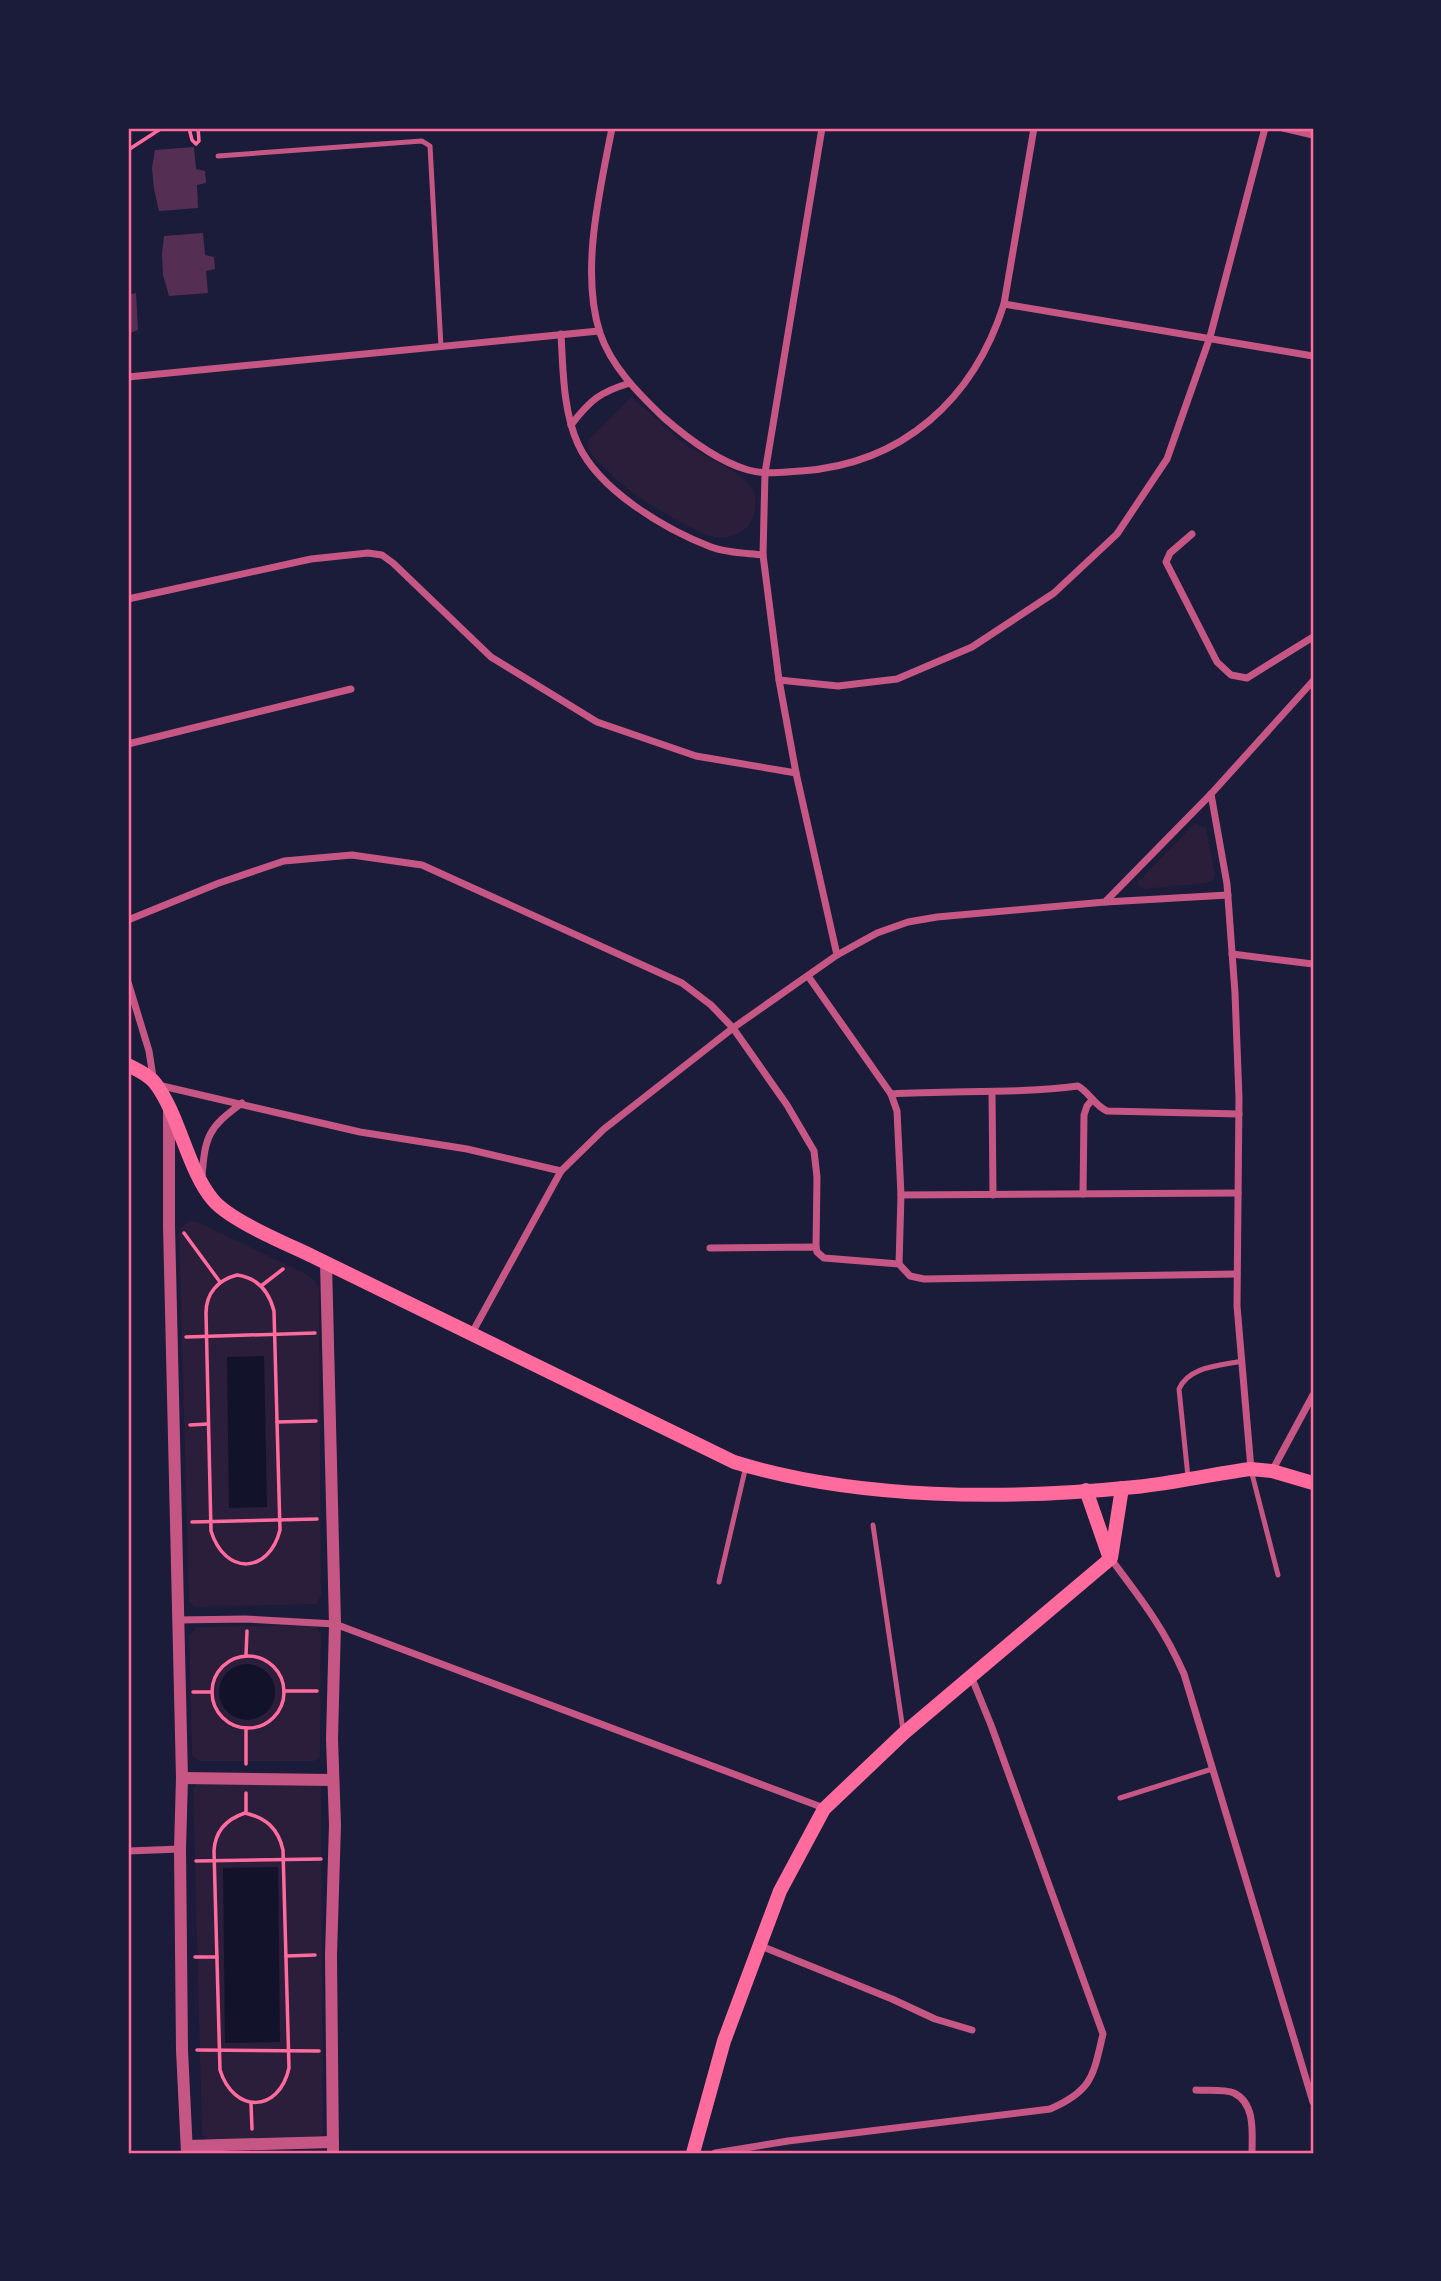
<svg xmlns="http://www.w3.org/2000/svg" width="1441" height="2281" viewBox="0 0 1441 2281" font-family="'Crimson Pro',serif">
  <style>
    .green { fill: #2a1e3b }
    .water { fill: #12122b }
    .building { fill: #542f53 }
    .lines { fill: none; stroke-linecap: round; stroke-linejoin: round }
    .path { stroke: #ff6b9d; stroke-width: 3.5 }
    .service { stroke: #c65784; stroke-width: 5 }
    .minor { stroke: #c65784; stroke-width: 7 }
    .tertiary { stroke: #c65784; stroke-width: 12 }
    .secondary { stroke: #ff6b9d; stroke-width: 14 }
    .neatline { fill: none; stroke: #ff6b9d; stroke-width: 2.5 }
  </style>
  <rect width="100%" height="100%" fill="#1b1b3a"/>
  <g class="green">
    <path d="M631 397C649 411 665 429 684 443 704 458 737 467 752 488 756 494 756 501 755 509 752 534 727 542 706 535 667 515 630 497 601 464 594 457 586 451 588 441Z"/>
    <polygon points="1197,824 1206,828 1215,875 1213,880 1206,883 1144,889 1138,886 1138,882 1192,826"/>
    <polygon points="191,1221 198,1222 308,1275 319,1286 321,1596 316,1604 195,1607 189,1602 179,1234 182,1226"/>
    <polygon points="311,1625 317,1627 321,1634 320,1757 314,1761 199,1761 192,1755 189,1636 196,1627"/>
    <polygon points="198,1782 321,1785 323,2133 320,2136 206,2140 202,2134 193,1789"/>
  </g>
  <g class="water">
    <polygon points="264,1356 267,1507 229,1508 227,1357"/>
    <circle cx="247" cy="1692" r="28"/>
    <polygon points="278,1867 280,2042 225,2043 223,1868"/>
  </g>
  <g class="building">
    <polygon points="194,147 196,169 205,171 206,183 197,185 198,208 159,211 154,189 152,168 155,150"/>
    <polygon points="203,233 205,255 214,257 215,269 206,271 208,293 169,296 163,275 162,254 164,236"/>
    <polygon points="136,293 138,330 128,334 128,295"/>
  </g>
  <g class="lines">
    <g class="path">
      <polyline points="189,128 192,140 196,144 199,141 198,128"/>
      <polyline points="128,150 162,128"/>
      <polyline points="184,1233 220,1282"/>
      <path d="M237 1275C258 1278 269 1291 274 1311L280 1530C269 1574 225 1576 211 1531L206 1313C206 1293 218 1280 237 1275Z"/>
      <polyline points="261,1286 283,1269"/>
      <polyline points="186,1337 315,1333"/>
      <polyline points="277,1422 316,1421"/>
      <polyline points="190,1425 208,1424"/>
      <polyline points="192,1522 317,1519"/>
      <polyline points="246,1655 247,1631"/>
      <circle cx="248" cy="1692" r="36"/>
      <polyline points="284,1691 317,1691"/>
      <polyline points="193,1692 212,1692"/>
      <polyline points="246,1764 246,1728"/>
      <polyline points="246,1793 246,1813"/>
      <path d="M245 1813C266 1818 278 1828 283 1850L289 2068C279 2113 234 2114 220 2070L214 1851C215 1831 227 1819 245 1813Z"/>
      <polyline points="196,1861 321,1859"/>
      <polyline points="286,1956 315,1955"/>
      <polyline points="195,1957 217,1957"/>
      <polyline points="197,2050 319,2051"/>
      <polyline points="251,2103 252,2129"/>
    </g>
    <g class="service">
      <polyline points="218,156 422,141 430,146 441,347"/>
      <polyline points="1251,1470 1278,1575"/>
      <path d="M1188 1477 1179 1389C1189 1366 1220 1366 1242 1361"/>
      <polyline points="873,1525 903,1730"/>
      <polyline points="719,1582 746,1466"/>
      <polyline points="1120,1798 1212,1769"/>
    </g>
    <g class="minor">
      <path d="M612 128C600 190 580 271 600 333 611 366 638 393 663 417 687 438 717 461 748 470 765 475 783 472 801 471 903 464 974 399 1004 304L1034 128"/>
      <polyline points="822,128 765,473 763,555 779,680 796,773 837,955"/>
      <polyline points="1283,128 1313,135"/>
      <polyline points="1004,304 1313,356"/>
      <path d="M561 334C563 369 563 411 578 444 599 490 664 529 711 547 727 553 746 553 763 555"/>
      <polyline points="128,377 599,331"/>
      <path d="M571 425C590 400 600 392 630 383"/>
      <polyline points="1192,534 1170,553 1166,562 1217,662 1231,675 1247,678 1313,637"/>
      <polyline points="128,599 311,559 368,553 382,555 393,563 491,657 597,722 696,756 796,773"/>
      <polyline points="779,680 838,686 897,679 972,647 1054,593 1117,534 1167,459 1210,337 1265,128"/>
      <polyline points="128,744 351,689"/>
      <polyline points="1211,794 1227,884 1235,993 1239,1098 1237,1306 1251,1469"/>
      <polyline points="1106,902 1228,895"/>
      <polyline points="128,920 219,883 284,861 352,855 422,865 682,983 711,1005 733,1028 787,1105 814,1151 817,1177 816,1247"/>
      <polyline points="1232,954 1313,964"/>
      <path d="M808 976 891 1094C953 1090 1016 1094 1078 1086 1090 1093 1094 1105 1107 1111L1239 1114"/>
      <polyline points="128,982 149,1051 153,1077"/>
      <polyline points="158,1085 360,1132 467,1149 561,1171"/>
      <polyline points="992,1092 993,1195"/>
      <polyline points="891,1094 897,1111 901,1195 899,1264"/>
      <path d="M202 1177C205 1136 208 1128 242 1103"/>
      <polyline points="1083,1194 1084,1115 1087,1106 1092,1100"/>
      <polyline points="901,1195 1238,1193"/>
      <polyline points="710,1248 816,1247 817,1252 824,1258 899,1264 910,1276 924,1279 1237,1274"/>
      <polyline points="472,1333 561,1171 604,1129 733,1028 837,955 877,933 908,922 937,917 1105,902 1211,794 1313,681"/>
      <polyline points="1272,1471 1313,1395"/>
      <path d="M1111 1559C1141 1599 1164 1628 1184 1674L1313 2102"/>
      <polyline points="179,1620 245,1619 335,1624 824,1808"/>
      <polyline points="128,1851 180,1849"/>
      <polyline points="761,1946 892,1999 935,2019 972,2030"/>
      <path d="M1196 2090C1207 2091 1224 2089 1234 2093 1256 2104 1252 2134 1252 2153"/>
      <path d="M715 2153 788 2141 1050 2109C1093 2090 1093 2076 1103 2034L991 1725 971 1676"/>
    </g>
    <g class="tertiary">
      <polyline points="169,1111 169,1226 182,1778 180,1849 182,2050 187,2153"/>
      <polyline points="326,1263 335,1624 332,1739 335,1825 331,1955 333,2153"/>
      <polyline points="182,1778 333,1780"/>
      <polyline points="187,2146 333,2142"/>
    </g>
    <g class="secondary">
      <path d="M128 1065C137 1070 148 1074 155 1083 179 1114 188 1171 213 1200 231 1221 285 1243 312 1256L734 1462C857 1500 1008 1500 1135 1487 1174 1483 1212 1474 1251 1469L1272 1471 1313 1483"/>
      <polyline points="1086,1490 1110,1559"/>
      <polyline points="1111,1558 1122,1488"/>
      <polyline points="693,2153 724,2041 780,1891 824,1809 904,1733 1110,1559"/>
    </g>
  </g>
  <rect width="1441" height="2281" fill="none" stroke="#1b1b3a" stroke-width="259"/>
  <rect x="130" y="130" width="1182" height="2022" class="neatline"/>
</svg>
